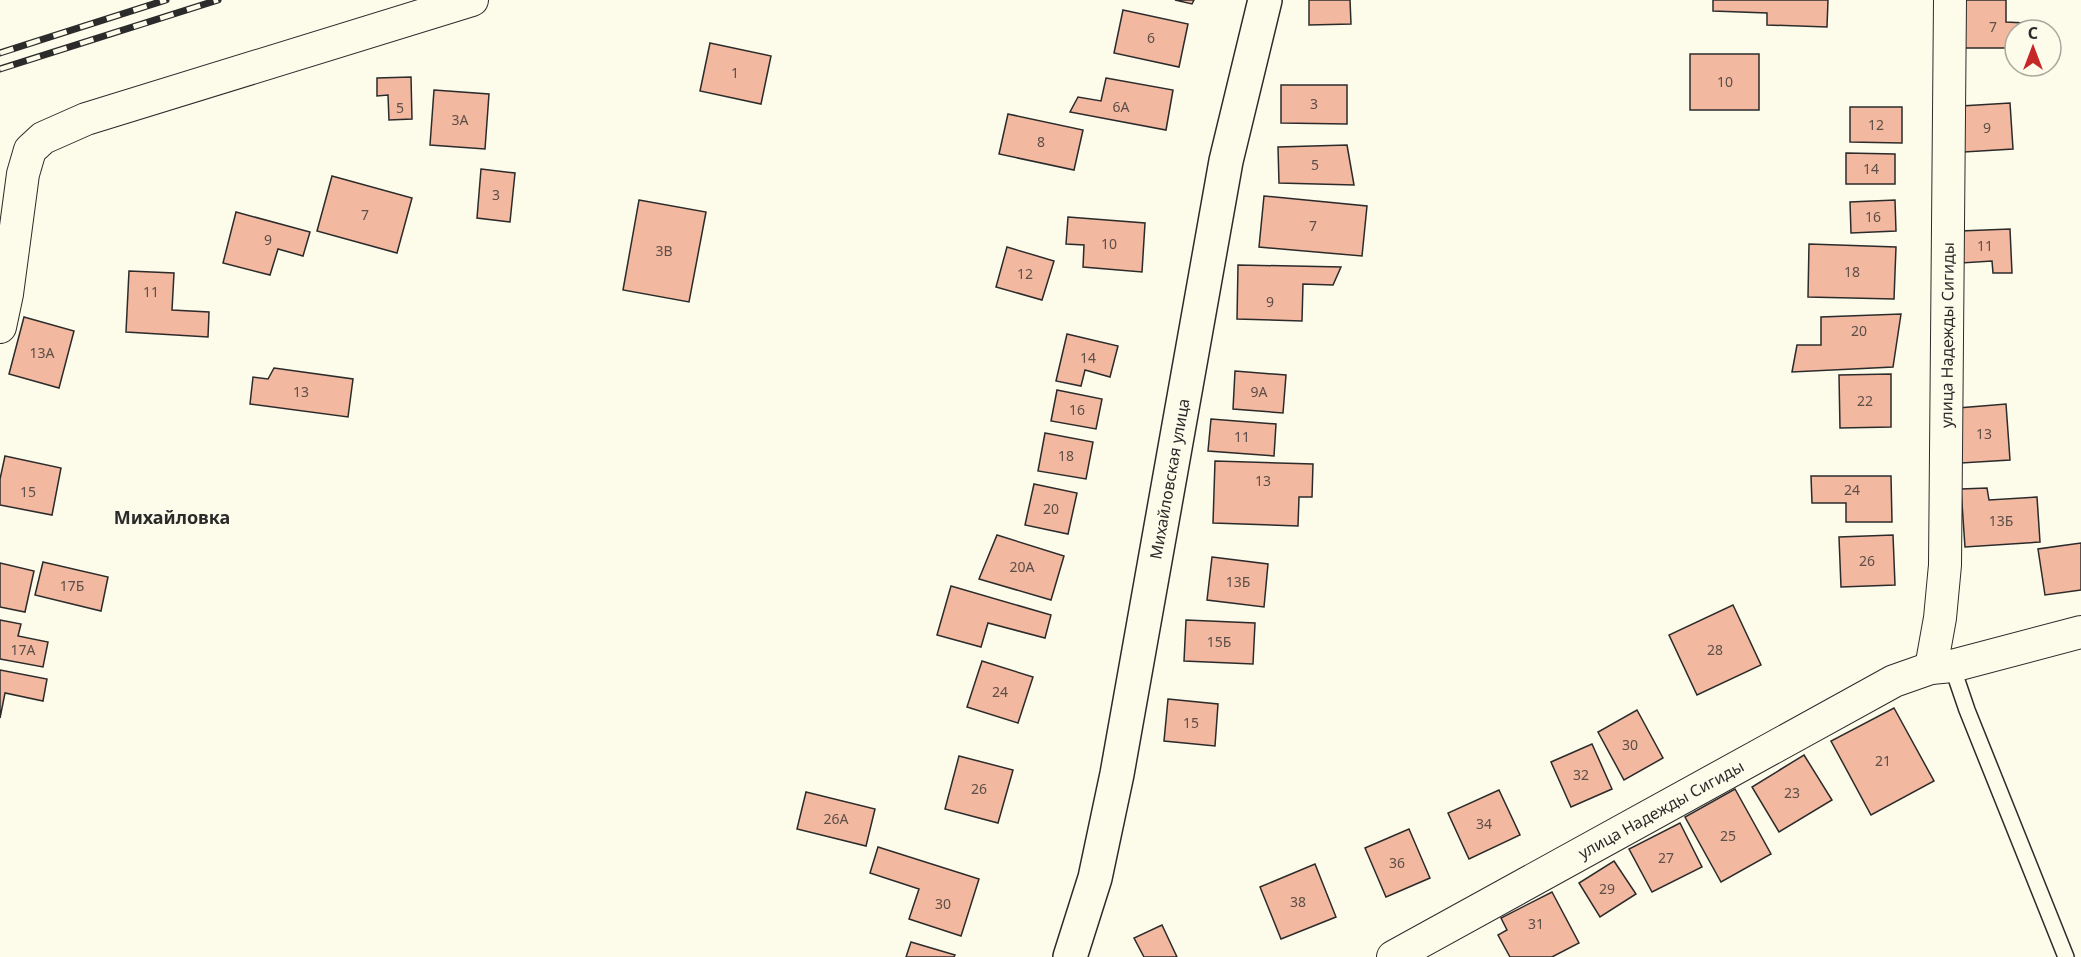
<svg xmlns="http://www.w3.org/2000/svg" width="2081" height="957" viewBox="0 0 2081 957" font-family="'Noto Sans',sans-serif">
  <style>
    .building { fill: #f2b8a0; stroke: #2b2b2b; stroke-width: 1.5 }
    .lines { fill: none; stroke-linecap: round; stroke-linejoin: round }
    .lane-casing { stroke: #2b2b2b; stroke-width: 18 }
    .street-casing { stroke: #2b2b2b; stroke-width: 34 }
    .secondary-casing { stroke: #2b2b2b; stroke-width: 36 }
    .lane { stroke: #fdfbea; stroke-width: 15 }
    .street { stroke: #fdfbea; stroke-width: 32 }
    .secondary { stroke: #fdfbea; stroke-width: 33 }
    .rail-casing { stroke: #2b2b2b; stroke-width: 7 }
    .rail { stroke: #fdfbea; stroke-width: 4.5; stroke-dasharray: 14; stroke-linecap: butt }
    .labels { text-anchor: middle; stroke-width: 4.5; stroke-linejoin: round; paint-order: stroke }
    .number-label { font-size: 14px; fill: #5d4e48 }
    .street-label { font-size: 16px; fill: #2b2b2b; stroke: #fdfbea }
    .neighbourhood-label { font-size: 18px; font-weight: bold; fill: #2b2b2b; stroke: #fdfbea }
  </style>
  <rect width="100%" height="100%" fill="#fdfbea"/>
  <g class="building">
    <polygon points="1175,0 1194,0 1192,4"/>
    <polygon points="1309,0 1350,0 1351,24 1309,25"/>
    <polygon points="1713,0 1828,0 1827,27 1767,25 1767,13 1713,11"/>
    <polygon points="1961,0 2006,0 2006,22 2025,23 2025,30 2015,30 2015,48 1960,48"/>
    <polygon points="1123,10 1188,24 1179,67 1114,53"/>
    <polygon points="710,43 771,56 761,104 700,91"/>
    <rect x="1690" y="54" width="69" height="56"/>
    <polygon points="411,77 412,119 389,120 388,95 377,96 377,78"/>
    <polygon points="1106,78 1173,90 1166,130 1070,112 1078,97 1101,101"/>
    <polygon points="1281,85 1347,85 1347,124 1281,123"/>
    <polygon points="434,90 489,94 485,149 430,145"/>
    <polygon points="2010,103 2013,149 1964,152 1961,106"/>
    <polygon points="1850,107 1902,107 1902,143 1850,142"/>
    <polygon points="1008,114 1083,130 1074,170 999,154"/>
    <polygon points="1347,145 1354,185 1279,183 1278,147"/>
    <polygon points="1846,153 1895,154 1895,184 1846,184"/>
    <polygon points="481,169 515,173 510,222 477,218"/>
    <polygon points="332,176 412,198 397,253 317,231"/>
    <polygon points="1264,196 1367,206 1362,256 1259,247"/>
    <polygon points="639,200 706,212 689,302 623,290"/>
    <polygon points="1895,200 1896,231 1851,233 1850,202"/>
    <polygon points="236,212 310,232 303,256 278,249 270,275 223,263"/>
    <polygon points="1068,217 1145,223 1142,272 1083,267 1084,245 1066,244"/>
    <polygon points="2010,229 2012,273 1993,273 1992,261 1961,263 1960,231"/>
    <polygon points="1809,244 1896,247 1894,299 1808,297"/>
    <polygon points="1007,247 1054,261 1042,300 996,287"/>
    <polygon points="1238,265 1341,267 1333,285 1303,284 1302,321 1237,319"/>
    <polygon points="129,271 174,273 172,310 209,312 208,337 126,332"/>
    <polygon points="1901,314 1893,367 1792,372 1797,345 1821,345 1821,317"/>
    <polygon points="24,317 74,331 59,388 9,374"/>
    <polygon points="1067,334 1118,346 1110,377 1085,370 1081,386 1056,381"/>
    <polygon points="274,368 353,379 348,417 250,404 253,377 268,379"/>
    <polygon points="1235,371 1286,375 1283,413 1233,409"/>
    <polygon points="1891,374 1891,427 1840,428 1839,375"/>
    <polygon points="1057,390 1102,399 1096,429 1051,421"/>
    <polygon points="2006,404 2010,460 1961,463 1958,408"/>
    <polygon points="1211,419 1276,424 1274,456 1208,451"/>
    <polygon points="1045,433 1093,442 1086,479 1038,471"/>
    <polygon points="5,456 61,468 52,515 0,505 0,479"/>
    <polygon points="1215,461 1313,464 1312,497 1299,497 1298,526 1213,523"/>
    <polygon points="1811,476 1891,476 1892,522 1846,522 1846,503 1812,503"/>
    <polygon points="1034,484 1077,493 1068,534 1025,525"/>
    <polygon points="1987,488 1989,500 2037,497 2040,542 1965,547 1961,489"/>
    <polygon points="997,535 1064,556 1051,600 979,579"/>
    <polygon points="1893,535 1895,585 1841,587 1839,537"/>
    <polygon points="2081,543 2081,590 2045,595 2038,549"/>
    <polygon points="1212,557 1268,564 1264,607 1207,600"/>
    <polygon points="43,562 108,577 101,611 35,595"/>
    <polygon points="0,563 34,571 25,612 0,607"/>
    <polygon points="951,586 1051,615 1045,638 988,623 981,647 937,635"/>
    <polygon points="1733,605 1761,665 1697,695 1669,635"/>
    <polygon points="0,620 21,624 18,636 48,642 43,667 0,659"/>
    <polygon points="1186,620 1255,623 1253,664 1184,661"/>
    <polygon points="982,661 1033,677 1018,723 967,707"/>
    <polygon points="0,670 47,679 43,701 5,693 0,718"/>
    <polygon points="1168,699 1218,704 1215,746 1164,741"/>
    <polygon points="1894,708 1934,781 1871,815 1831,741"/>
    <polygon points="1637,710 1663,758 1624,780 1598,732"/>
    <polygon points="1592,744 1612,789 1571,807 1551,762"/>
    <polygon points="1804,755 1832,800 1779,832 1752,787"/>
    <polygon points="959,756 1013,770 998,823 945,809"/>
    <polygon points="1735,789 1771,854 1721,882 1685,817"/>
    <polygon points="1499,790 1520,835 1469,859 1448,813"/>
    <polygon points="806,792 875,809 866,846 797,829"/>
    <polygon points="1680,823 1702,867 1652,892 1629,849"/>
    <polygon points="1409,829 1430,878 1386,897 1365,848"/>
    <polygon points="878,847 979,879 961,936 909,919 919,889 870,873"/>
    <polygon points="1614,861 1636,894 1600,917 1579,883"/>
    <polygon points="1315,864 1336,917 1281,939 1260,887"/>
    <polygon points="1552,892 1579,943 1552,957 1510,957 1498,935 1507,930 1501,918"/>
    <polygon points="1162,925 1177,957 1144,957 1134,938"/>
    <polygon points="911,942 955,955 954,957 906,957"/>
  </g>
  <g class="lines">
    <g class="lane-casing">
      <polyline id="lane" points="1952,666 1967,710 2066,957"/>
    </g>
    <g class="street-casing">
      <g id="street">
        <polyline points="0,327 7,294 23,174 30,150 43,138 86,119 472,0"/>
        <path id="s1" d="M1931 668 1940 618 1945 565 1950 0"/>
        <path id="s2" d="M1393 957 1894 681 1931 668 1952 666 2081 632"/>
      </g>
    </g>
    <g class="secondary-casing">
      <g id="secondary">
        <path id="s3" d="M1070 957 1095 878 1117 774 1226 161 1265 0"/>
      </g>
    </g>
    <use href="#lane" class="lane"/>
    <use href="#street" class="street"/>
    <use href="#secondary" class="secondary"/>
    <g class="rail-casing">
      <g id="rail">
        <polyline points="0,53 166,0"/>
        <polyline points="0,69 218,0"/>
      </g>
    </g>
    <use href="#rail" class="rail"/>
  </g>
  <g class="labels">
    <g class="number-label">
      <text x="1993" y="32">7</text>
      <text x="1151" y="43">6</text>
      <text x="735" y="78">1</text>
      <text x="1725" y="87">10</text>
      <text x="1314" y="109">3</text>
      <text x="1121" y="112">6А</text>
      <text x="400" y="113">5</text>
      <text x="460" y="125">3А</text>
      <text x="1876" y="130">12</text>
      <text x="1987" y="133">9</text>
      <text x="1041" y="147">8</text>
      <text x="1315" y="170">5</text>
      <text x="1871" y="174">14</text>
      <text x="496" y="200">3</text>
      <text x="365" y="220">7</text>
      <text x="1873" y="222">16</text>
      <text x="1313" y="231">7</text>
      <text x="268" y="245">9</text>
      <text x="1109" y="249">10</text>
      <text x="1985" y="251">11</text>
      <text x="664" y="256">3В</text>
      <text x="1852" y="277">18</text>
      <text x="1025" y="279">12</text>
      <text x="151" y="297">11</text>
      <text x="1270" y="307">9</text>
      <text x="1859" y="336">20</text>
      <text x="42" y="358">13А</text>
      <text x="1088" y="363">14</text>
      <text x="301" y="397">13</text>
      <text x="1259" y="397">9А</text>
      <text x="1865" y="406">22</text>
      <text x="1077" y="415">16</text>
      <text x="1984" y="439">13</text>
      <text x="1242" y="442">11</text>
      <text x="1066" y="461">18</text>
      <text x="1263" y="486">13</text>
      <text x="1852" y="495">24</text>
      <text x="28" y="497">15</text>
      <text x="1051" y="514">20</text>
      <text x="2001" y="526">13Б</text>
      <text x="1867" y="566">26</text>
      <text x="1022" y="572">20А</text>
      <text x="1238" y="587">13Б</text>
      <text x="72" y="591">17Б</text>
      <text x="1219" y="647">15Б</text>
      <text x="23" y="655">17А</text>
      <text x="1715" y="655">28</text>
      <text x="1000" y="697">24</text>
      <text x="1191" y="728">15</text>
      <text x="1630" y="750">30</text>
      <text x="1883" y="766">21</text>
      <text x="1581" y="780">32</text>
      <text x="979" y="794">26</text>
      <text x="1792" y="798">23</text>
      <text x="836" y="824">26А</text>
      <text x="1484" y="829">34</text>
      <text x="1728" y="841">25</text>
      <text x="1666" y="863">27</text>
      <text x="1397" y="868">36</text>
      <text x="1607" y="894">29</text>
      <text x="1298" y="907">38</text>
      <text x="943" y="909">30</text>
      <text x="1536" y="929">31</text>
    </g>
    <g class="street-label">
      <text dy="6" stroke="none"><textPath href="#s1" startOffset="334">улица Надежды Сигиды</textPath></text>
      <text dy="6" stroke="none"><textPath href="#s3" startOffset="489">Михайловская улица</textPath></text>
      <text dy="6" stroke="none"><textPath href="#s2" startOffset="306">улица Надежды Сигиды</textPath></text>
    </g>
    <g class="neighbourhood-label">
      <text x="172" y="524">Михайловка</text>
    </g>
  </g>
  <g transform="translate(2033 48)"><circle r="28" fill="#fdfbea" stroke="#a9a89e" stroke-width="1.5"/>
  <path d="M0-4.5L10 22L0 15L-10 22Z" fill="#c62828"/>
  <text y="-9" font-size="16" font-weight="bold" text-anchor="middle" fill="#2b2b2b">С</text>
  </g>
</svg>
